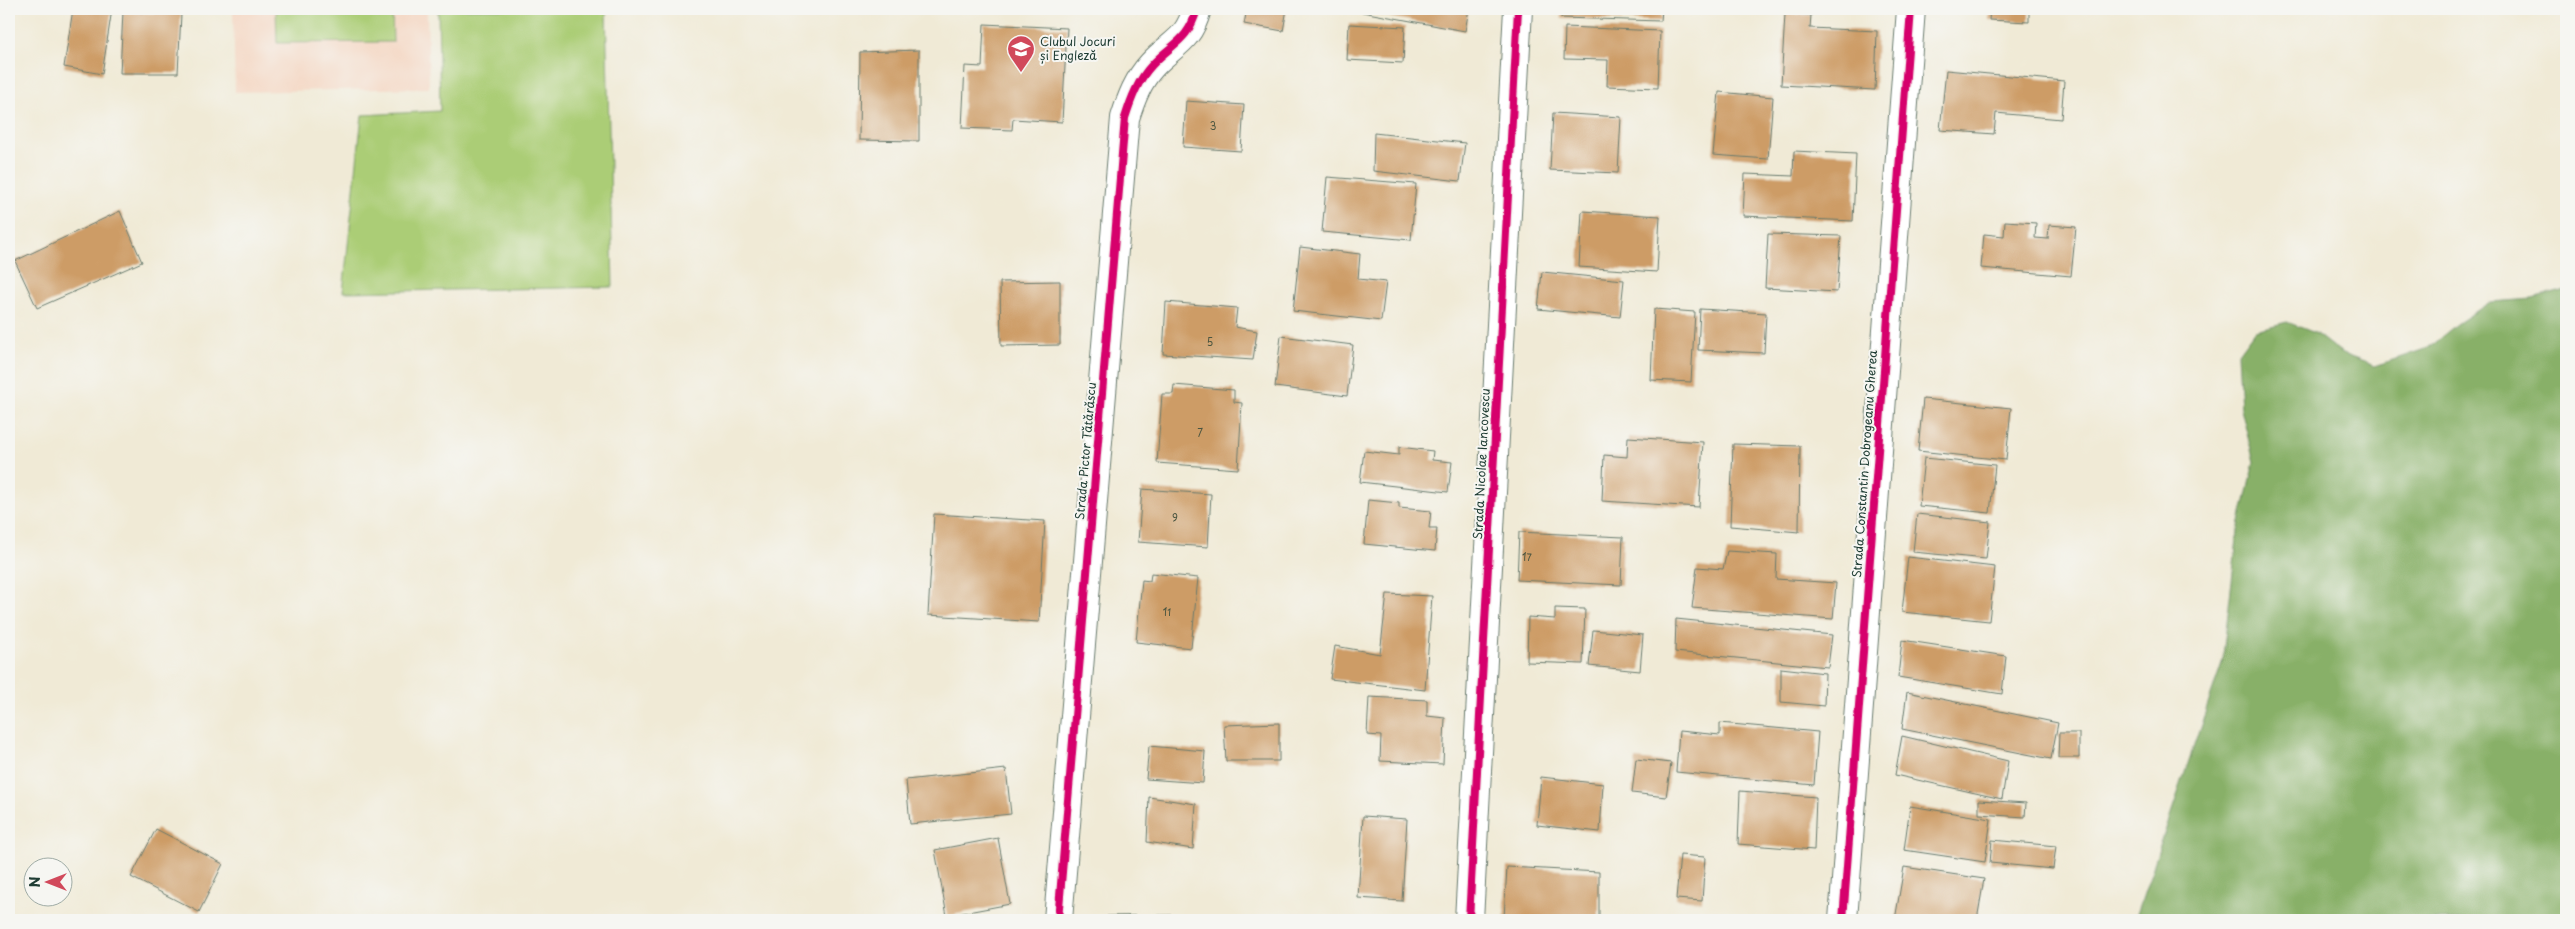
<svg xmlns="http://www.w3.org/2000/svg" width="2575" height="929" viewBox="0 0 2575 929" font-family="'Playpen Sans',sans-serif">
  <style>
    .built { fill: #f4d4bf }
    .green { fill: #abcd76; stroke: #658555 }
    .forest { fill: #88b067; stroke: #54764e }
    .building { fill: #cd9c66 }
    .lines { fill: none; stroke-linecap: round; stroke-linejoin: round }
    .minor-casing { stroke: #687a6d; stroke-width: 30 }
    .minor { stroke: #fff; stroke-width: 28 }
    .cycleway-casing { stroke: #f6f6f2; stroke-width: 11 }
    .cycleway { stroke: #d6006c; stroke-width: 8 }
    .labels { text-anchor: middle; stroke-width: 4; stroke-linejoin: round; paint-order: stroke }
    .number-label { font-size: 10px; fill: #4a5540 }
    .poi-label { font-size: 12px; fill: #1f3d34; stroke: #f6f6f2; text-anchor: start }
    .street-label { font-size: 12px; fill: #1f3d34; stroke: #f6f6f2 }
  </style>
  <rect width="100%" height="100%" fill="#f6f6f2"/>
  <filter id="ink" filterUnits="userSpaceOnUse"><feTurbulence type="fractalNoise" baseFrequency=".02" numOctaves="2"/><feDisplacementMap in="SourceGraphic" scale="10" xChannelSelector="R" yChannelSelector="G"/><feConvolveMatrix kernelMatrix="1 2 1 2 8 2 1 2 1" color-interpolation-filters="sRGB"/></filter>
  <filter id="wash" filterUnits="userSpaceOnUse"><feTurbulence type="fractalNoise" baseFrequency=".0096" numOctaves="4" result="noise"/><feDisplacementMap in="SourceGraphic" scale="20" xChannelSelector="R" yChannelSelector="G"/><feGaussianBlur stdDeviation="1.12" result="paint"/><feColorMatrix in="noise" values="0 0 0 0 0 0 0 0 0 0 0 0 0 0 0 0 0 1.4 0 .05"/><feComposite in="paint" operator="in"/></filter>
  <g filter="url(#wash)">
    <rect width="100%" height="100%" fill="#f0ead6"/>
    <polygon class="built" points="233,9 427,9 429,88 235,92"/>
    <g class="green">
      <polygon points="276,9 392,9 393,42 277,43"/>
      <polygon points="438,9 606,9 613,287 343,292 362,115 440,111"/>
    </g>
    <polygon class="forest" points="2566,290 2566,920 2135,920 2222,663 2238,531 2254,462 2241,409 2238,353 2255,330 2287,322 2315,333 2342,354 2375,366 2428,348 2457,324 2490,302 2532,299"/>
    <g id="blocks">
      <g class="building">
        <polygon points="73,9 112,9 102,74 64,67"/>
        <polygon points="1247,9 1287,9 1283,31 1244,24"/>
        <polygon points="1346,9 1469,9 1465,31"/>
        <polygon points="1562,9 1662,9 1661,21 1561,18"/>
        <polygon points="1990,9 2029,9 2029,22 1989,20"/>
        <polygon points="123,12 181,14 178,73 120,73"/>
        <polygon points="1785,14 1811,15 1810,28 1877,31 1875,90 1781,85"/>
        <polygon points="984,24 1067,28 1062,122 1013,119 1012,130 962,128 965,66 982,67"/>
        <polygon points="1349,24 1405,27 1403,63 1347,60"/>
        <polygon points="1565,27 1660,31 1658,88 1607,86 1608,60 1564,59"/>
        <polygon points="919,50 919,141 859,140 860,52"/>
        <polygon points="1946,70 2064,81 2061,119 1996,113 1994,134 1940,130"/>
        <polygon points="1719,92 1773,97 1768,159 1713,155"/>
        <polygon points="1186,101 1244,105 1241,151 1183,147"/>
        <polygon points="1553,113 1621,117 1618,173 1550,170"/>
        <polygon points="1374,133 1465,143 1460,181 1373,171"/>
        <polygon points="1794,151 1856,154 1853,221 1743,216 1745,174 1793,176"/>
        <polygon points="1327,177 1416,184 1411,240 1322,232"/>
        <polygon points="120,211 142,262 37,308 15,261"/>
        <polygon points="1582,211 1660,216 1657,272 1579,267"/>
        <polygon points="2005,221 2036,223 2035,238 2048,239 2049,225 2076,227 2071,276 1981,268 1984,234 2004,236"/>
        <polygon points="1768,234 1841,236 1837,292 1765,288"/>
        <polygon points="1300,247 1360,254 1358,279 1386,282 1381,321 1293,311"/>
        <polygon points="1542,272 1624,280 1620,317 1538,309"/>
        <polygon points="1060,281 1060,345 1001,346 1000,282"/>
        <polygon points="1166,302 1237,308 1235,327 1257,331 1253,360 1163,354"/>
        <polygon points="1654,309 1695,312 1691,382 1651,380"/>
        <polygon points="1700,309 1766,313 1764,353 1698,350"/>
        <polygon points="1281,336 1353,345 1347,396 1275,387"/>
        <polygon points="1174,385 1234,390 1234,402 1242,403 1238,469 1157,463 1162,394 1173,394"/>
        <polygon points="1923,399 2011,408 2006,460 1918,451"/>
        <polygon points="1628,437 1703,442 1699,507 1602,501 1604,455 1627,457"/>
        <polygon points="1733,444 1800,446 1799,532 1730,526"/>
        <polygon points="1399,447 1433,451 1432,460 1452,462 1448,492 1360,482 1364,451 1399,455"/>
        <polygon points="1924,458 1995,465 1990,513 1919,506"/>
        <polygon points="1142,489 1211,494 1208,547 1138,542"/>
        <polygon points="1368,500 1399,503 1399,508 1431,511 1429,528 1437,528 1435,551 1364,544"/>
        <polygon points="934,514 1045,521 1039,622 928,615"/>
        <polygon points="1917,514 1990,522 1986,559 1913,552"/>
        <polygon points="1519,532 1623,537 1621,585 1517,580"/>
        <polygon points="1727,551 1777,554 1776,579 1836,583 1833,619 1692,608 1697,567 1723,569"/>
        <polygon points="1908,557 1995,567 1989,621 1902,612"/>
        <polygon points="1151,573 1198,578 1191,648 1136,642 1142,580 1150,581"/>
        <polygon points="1387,594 1432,596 1425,690 1330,679 1335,646 1380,654"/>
        <polygon points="1555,608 1585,609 1583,664 1527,662 1528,617 1555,619"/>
        <polygon points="1676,619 1832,635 1828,667 1675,652"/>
        <polygon points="1593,630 1643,635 1640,671 1589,666"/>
        <polygon points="1902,640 2006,656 2002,694 1898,677"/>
        <polygon points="1781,668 1825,673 1824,706 1781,702"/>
        <polygon points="1907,692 2058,723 2051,759 1902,729"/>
        <polygon points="1369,697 1427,700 1427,716 1445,718 1443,764 1380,761 1381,736 1367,735"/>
        <polygon points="1279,723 1279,761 1226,761 1224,725"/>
        <polygon points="1720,723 1818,732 1814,785 1676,772 1679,731 1720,735"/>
        <polygon points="2059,733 2079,733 2079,758 2058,758"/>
        <polygon points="1902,736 2008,761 2002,799 1895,775"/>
        <polygon points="1149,746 1205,751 1203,783 1146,779"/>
        <polygon points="1636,759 1671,763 1666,797 1632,793"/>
        <polygon points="1006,769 1011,814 910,824 906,780"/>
        <polygon points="1541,777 1603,784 1600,832 1537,825"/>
        <polygon points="1740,791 1816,797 1814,850 1738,844"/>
        <polygon points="1149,797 1196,804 1193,849 1147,842"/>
        <polygon points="1979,800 2026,803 2025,817 1979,814"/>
        <polygon points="1910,806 1991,819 1985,862 1904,850"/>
        <polygon points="1363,816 1407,819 1402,901 1358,898"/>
        <polygon points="156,829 223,864 199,912 131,877"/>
        <polygon points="998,838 1010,904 947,916 935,850"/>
        <polygon points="1992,840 2056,846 2053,869 1990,863"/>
        <polygon points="1680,855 1705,857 1702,901 1676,899"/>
        <polygon points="1507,867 1599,872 1599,920 1504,918"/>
        <polygon points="1904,867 1984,879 1977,920 1895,920"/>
        <polygon points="1173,915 1173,920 1107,920 1107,916"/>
      </g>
    </g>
  </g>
  <g filter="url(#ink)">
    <use href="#blocks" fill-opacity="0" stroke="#687a6d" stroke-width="1"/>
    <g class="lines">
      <g class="minor-casing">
        <g id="minor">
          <path d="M1058 920 1125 118C1131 99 1138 80 1152 65 1172 43 1188 42 1197 9"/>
          <polyline points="1469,920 1518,9"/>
          <polyline points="1843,920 1911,9"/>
        </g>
      </g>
      <use href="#minor" class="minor"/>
      <g class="cycleway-casing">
        <g id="cycleway">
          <path d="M1058 920 1125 118C1131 99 1138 80 1152 65 1172 43 1188 42 1197 9"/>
          <polyline points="1469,920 1518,9"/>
          <polyline points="1843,920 1911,9"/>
        </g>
      </g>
      <use href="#cycleway" class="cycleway"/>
    </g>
  </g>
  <defs>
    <g id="school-pin" transform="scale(1.4375)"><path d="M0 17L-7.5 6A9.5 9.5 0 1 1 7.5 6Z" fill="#d1495b" stroke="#f6f6f2"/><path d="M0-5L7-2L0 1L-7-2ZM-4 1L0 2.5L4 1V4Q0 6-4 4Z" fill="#fff"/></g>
  </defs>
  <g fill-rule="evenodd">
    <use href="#school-pin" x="1021" y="49"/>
  </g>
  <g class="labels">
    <g class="number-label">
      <text x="1213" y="130">3</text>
      <text x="1210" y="346">5</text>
      <text x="1200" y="437">7</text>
      <text x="1175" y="522">9</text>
      <text x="1527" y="561">17</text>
      <text x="1167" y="616">11</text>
    </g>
    <g class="poi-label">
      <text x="1040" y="46">Clubul Jocuri<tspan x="1040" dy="14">și Engleză</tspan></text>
    </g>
    <g class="street-label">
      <text transform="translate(1086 451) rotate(-85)" y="4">Strada Pictor Tătărăscu</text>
      <text transform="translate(1482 464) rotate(-87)" y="4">Strada Nicolae Iancovescu</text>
      <text transform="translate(1865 464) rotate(-86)" y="4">Strada Constantin Dobrogeanu Gherea</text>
    </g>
  </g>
  <rect width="2575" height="929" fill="none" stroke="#f6f6f2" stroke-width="30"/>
  <g transform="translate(48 882) rotate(270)"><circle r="24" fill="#f6f6f2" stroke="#a0aca6"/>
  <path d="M0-4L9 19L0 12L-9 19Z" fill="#d1495b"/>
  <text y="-8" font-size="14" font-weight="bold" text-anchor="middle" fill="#1f3d34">N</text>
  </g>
</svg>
